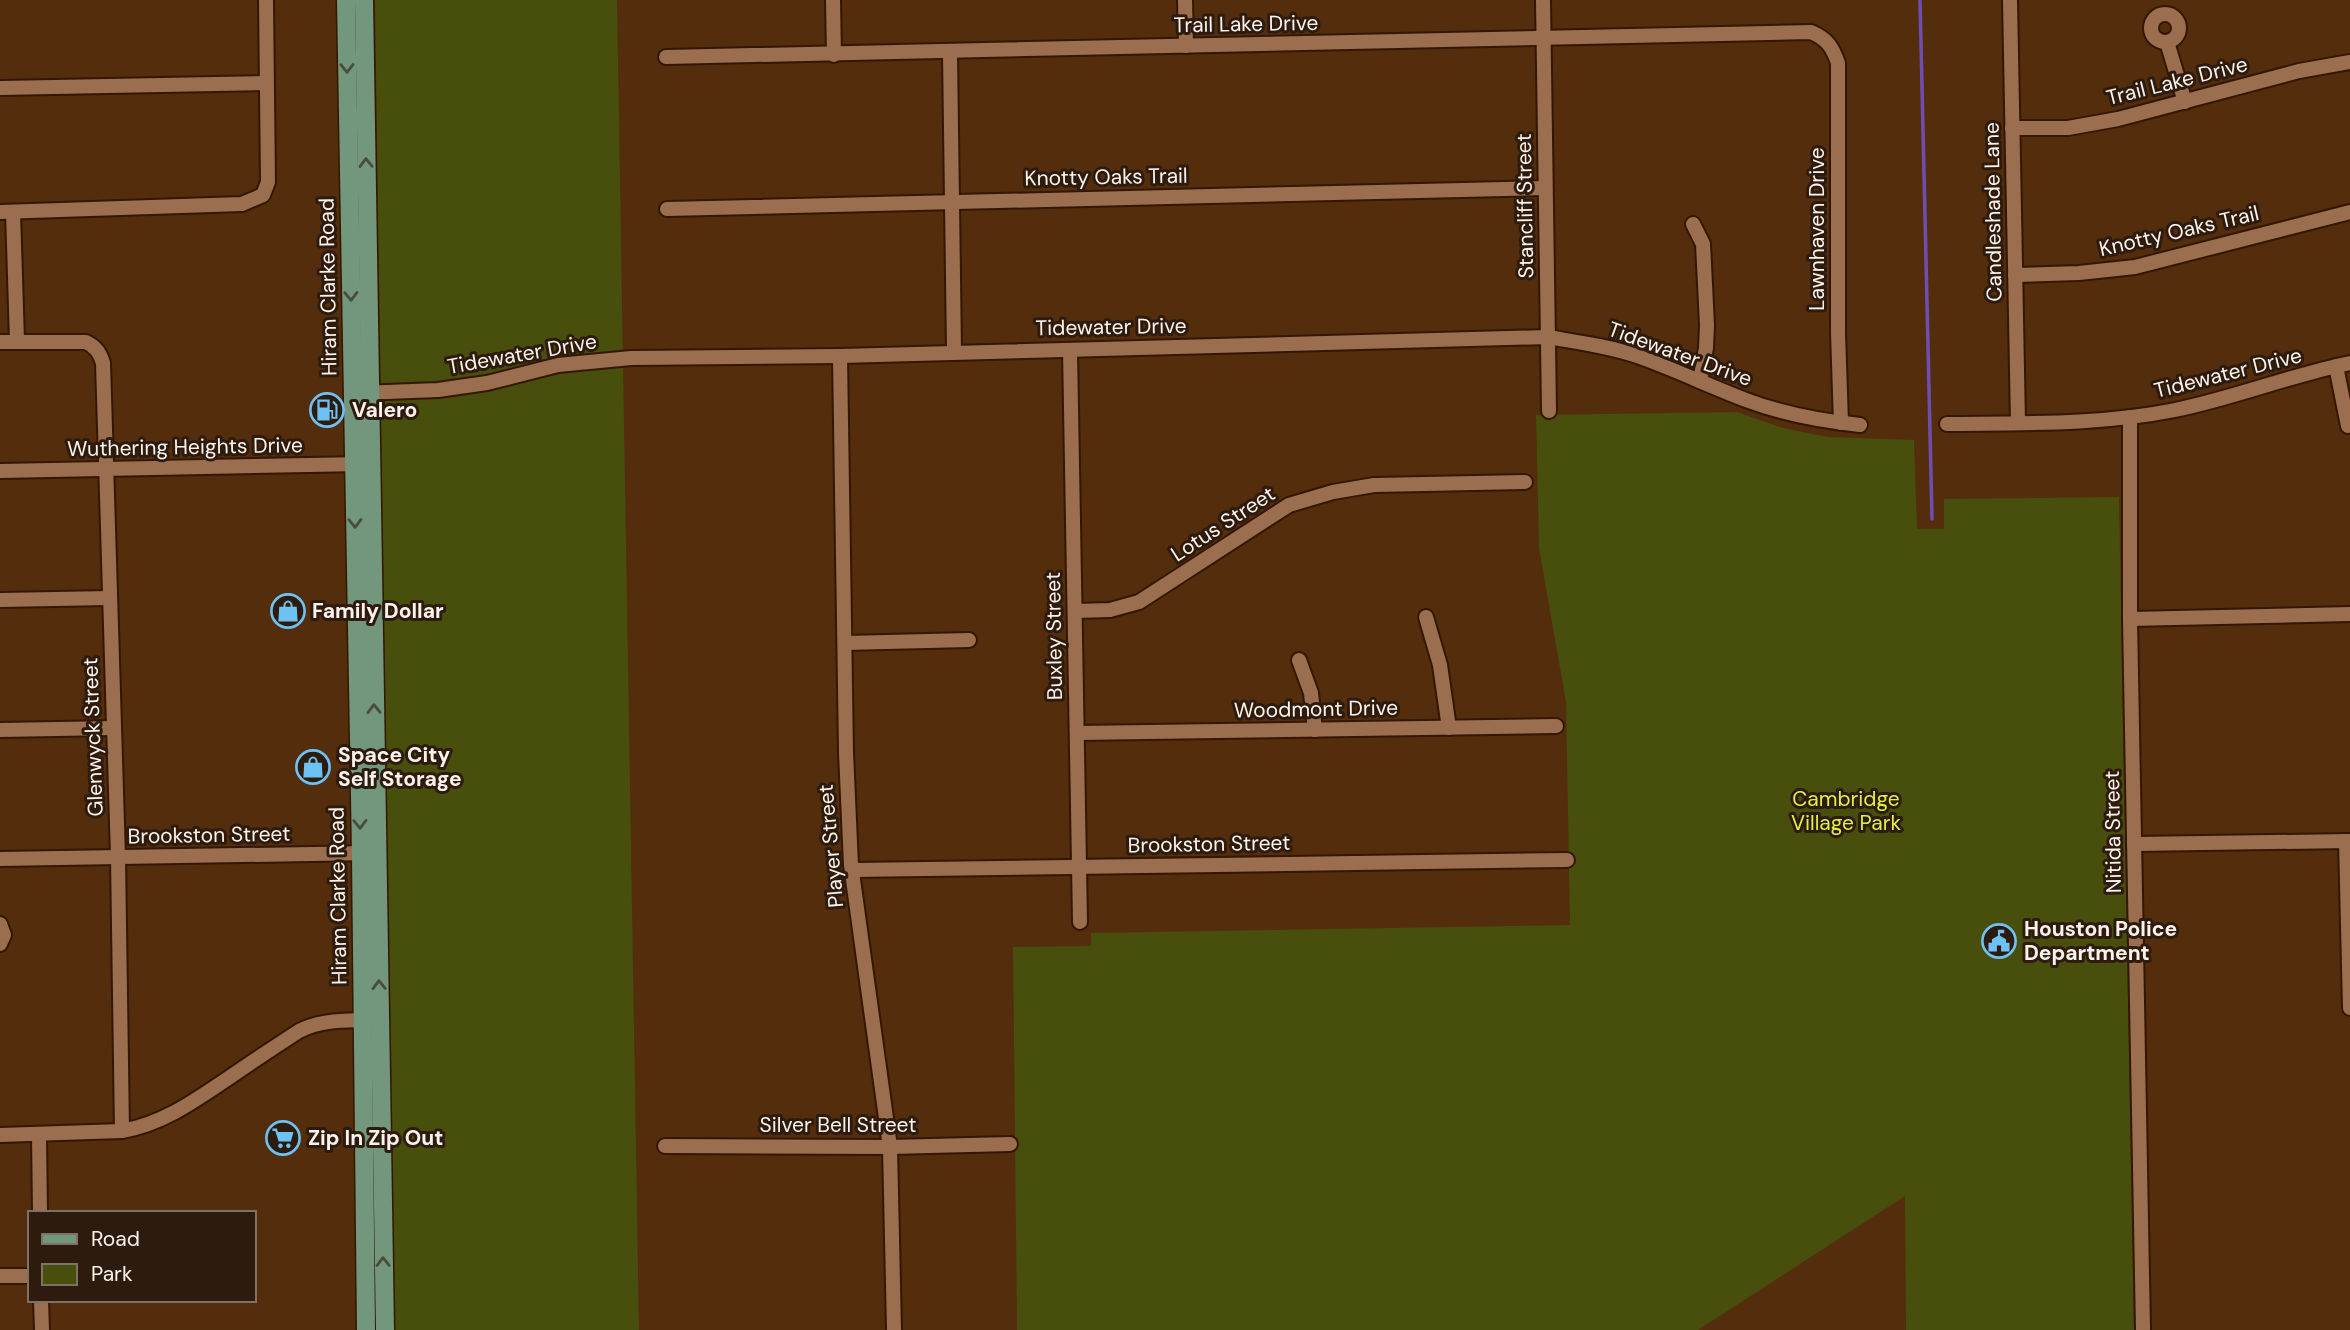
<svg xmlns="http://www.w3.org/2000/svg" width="2350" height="1330" viewBox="0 0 2350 1330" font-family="'DM Sans',sans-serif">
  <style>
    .green { fill: #484e0b }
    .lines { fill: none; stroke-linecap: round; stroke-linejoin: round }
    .stream { stroke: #6e4eb3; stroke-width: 3.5 }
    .minor-casing { stroke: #341701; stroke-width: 18 }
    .major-casing { stroke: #341701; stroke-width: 21 }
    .minor { stroke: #9b6e4f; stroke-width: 14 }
    .major { stroke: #72977d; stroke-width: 18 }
    .oneway { stroke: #494d3a }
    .labels { text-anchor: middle; stroke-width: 6; stroke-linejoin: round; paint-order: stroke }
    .street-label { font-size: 21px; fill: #fdf3ec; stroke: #2d1b0e }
    .poi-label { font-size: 21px; font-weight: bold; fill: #fdf3ec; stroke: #2d1b0e; text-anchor: start }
    .park-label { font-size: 21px; fill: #deef46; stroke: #2d1b0e }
  </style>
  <rect width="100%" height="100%" fill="#542d0d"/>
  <g class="green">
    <polygon points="375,0 617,0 639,1330 394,1330"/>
    <polygon points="1737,412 1783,428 1828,437 1914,440 1917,529 1944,529 1944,499 2119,497 2134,1330 1906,1330 1905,1196 1698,1330 1017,1330 1013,947 1091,946 1091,933 1570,925 1566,702 1539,548 1536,415"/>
  </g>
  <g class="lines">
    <polyline class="stream" points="1920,0 1932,519"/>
    <g class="minor-casing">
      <g id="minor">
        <polyline points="833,0 834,55"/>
        <polyline points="1185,0 1186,46"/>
        <polyline points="1543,0 1549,411"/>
        <polyline points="2010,0 2018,423"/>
        <circle cx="2165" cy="28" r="14"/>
        <polyline points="2167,42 2185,102"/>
        <polyline points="950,53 954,351"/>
        <path d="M666 57 1811 32C1827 39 1832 46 1838 63V333L1841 423"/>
        <polyline points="0,88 266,83"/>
        <polyline points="2012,128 2068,128 2118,119 2299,71 2350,62"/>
        <polyline points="667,209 1545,188"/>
        <polyline points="0,212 242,204 263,195 268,182 266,0"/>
        <polyline points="13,212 17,341"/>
        <polyline points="1693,224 1703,244 1707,325 1706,348 1700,381"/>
        <polyline points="2015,275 2079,273 2135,267 2350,212"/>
        <path d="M0 342H86C96 347 100 353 103 363L118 857 122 1131"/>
        <polyline points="1070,350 1080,922"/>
        <polyline points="840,356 846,753 851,865 890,1147 894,1330"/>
        <polyline points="2336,366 2348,426"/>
        <path d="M361 393 438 390 487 383 558 365 631 358 840 356 1548 337C1577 342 1608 346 1637 356 1674 369 1709 386 1746 400 1783 414 1821 421 1860 425"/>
        <polyline points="2130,417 2130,619 2143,1330"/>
        <path d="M1947 424C2023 423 2101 425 2175 410 2234 398 2291 375 2350 363"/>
        <polyline points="0,471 363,464"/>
        <polyline points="0,600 110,598"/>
        <polyline points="1075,611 1110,610 1139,602 1289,505 1333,492 1374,485 1525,482"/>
        <polyline points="1426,617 1440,665 1449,728"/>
        <polyline points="2130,619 2350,614"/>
        <polyline points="845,643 969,640"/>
        <polyline points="1299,660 1311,693 1315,730"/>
        <polyline points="0,730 114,728"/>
        <polyline points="1077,733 1556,726"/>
        <polyline points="2346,841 2350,1008"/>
        <polyline points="2134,844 2350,841"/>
        <polyline points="0,859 370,853"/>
        <polyline points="852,870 1567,860"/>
        <polyline points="0,924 4,935 0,944"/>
        <polyline points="39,1134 40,1213"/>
        <path d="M0 1135 122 1131C163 1124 196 1100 230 1077 253 1061 276 1046 299 1031 323 1019 345 1021 371 1020"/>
        <polyline points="665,1146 890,1147 1010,1144"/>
        <polyline points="0,1276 30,1276"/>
        <polyline points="41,1300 42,1330"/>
      </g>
    </g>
    <g class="major-casing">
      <g id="major">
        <polyline points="346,0 361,854 366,1330"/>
        <polyline points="364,0 385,1330"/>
      </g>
    </g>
    <use href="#minor" class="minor"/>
    <use href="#major" class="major"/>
  </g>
  <defs><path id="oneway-chevron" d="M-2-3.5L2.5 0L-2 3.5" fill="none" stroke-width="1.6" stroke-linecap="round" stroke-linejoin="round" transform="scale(1.75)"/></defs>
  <g class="oneway">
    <use href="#oneway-chevron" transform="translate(347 68) rotate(89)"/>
    <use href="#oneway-chevron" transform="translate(366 163) rotate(-91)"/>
    <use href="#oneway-chevron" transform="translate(351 296) rotate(89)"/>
    <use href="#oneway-chevron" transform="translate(355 523) rotate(89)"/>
    <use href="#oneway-chevron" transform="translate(374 709) rotate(-91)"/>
    <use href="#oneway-chevron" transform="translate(360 824) rotate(89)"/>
    <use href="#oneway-chevron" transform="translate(379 985) rotate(-91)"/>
    <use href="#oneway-chevron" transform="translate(383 1262) rotate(-91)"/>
  </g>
  <defs>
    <g id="fuel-ring" transform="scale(1.75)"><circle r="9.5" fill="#2d1b0e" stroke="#6dc2f3" stroke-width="1.5"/><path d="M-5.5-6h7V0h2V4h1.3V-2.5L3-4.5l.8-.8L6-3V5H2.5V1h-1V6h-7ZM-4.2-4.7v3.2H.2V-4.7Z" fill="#6dc2f3"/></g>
    <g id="shop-ring" transform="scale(1.75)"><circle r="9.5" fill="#2d1b0e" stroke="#6dc2f3" stroke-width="1.5"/><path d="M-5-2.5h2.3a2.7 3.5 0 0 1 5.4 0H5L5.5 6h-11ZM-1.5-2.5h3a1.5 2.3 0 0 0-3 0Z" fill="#6dc2f3"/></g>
    <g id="civic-ring" transform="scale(1.75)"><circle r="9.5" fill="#2d1b0e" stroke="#6dc2f3" stroke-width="1.5"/><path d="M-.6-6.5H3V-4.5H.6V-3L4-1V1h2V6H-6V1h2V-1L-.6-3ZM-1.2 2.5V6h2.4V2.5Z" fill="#6dc2f3"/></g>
    <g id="supermarket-ring" transform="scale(1.75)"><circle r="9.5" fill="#2d1b0e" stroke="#6dc2f3" stroke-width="1.5"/><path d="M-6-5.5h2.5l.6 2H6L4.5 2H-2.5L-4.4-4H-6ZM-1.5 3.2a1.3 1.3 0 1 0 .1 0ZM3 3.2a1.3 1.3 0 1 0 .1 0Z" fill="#6dc2f3"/></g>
  </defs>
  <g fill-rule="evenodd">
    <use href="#fuel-ring" x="327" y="410"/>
    <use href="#shop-ring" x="288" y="611"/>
    <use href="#shop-ring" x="313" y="767"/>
    <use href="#civic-ring" x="1999" y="941"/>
    <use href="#supermarket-ring" x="283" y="1138"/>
  </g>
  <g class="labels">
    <g class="street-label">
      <text transform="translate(1246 24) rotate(-1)" y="7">Trail Lake Drive</text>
      <text transform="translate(2177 81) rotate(-14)" y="7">Trail Lake Drive</text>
      <text transform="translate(1106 177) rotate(-1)" y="7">Knotty Oaks Trail</text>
      <text transform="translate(1525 206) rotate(-91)" y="7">Stancliff Street</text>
      <text transform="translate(1993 212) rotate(-91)" y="7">Candleshade Lane</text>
      <text transform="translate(1817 229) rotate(-90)" y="7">Lawnhaven Drive</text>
      <text transform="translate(2179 231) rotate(-13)" y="7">Knotty Oaks Trail</text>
      <text transform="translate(328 287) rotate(-91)" y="7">Hiram Clarke Road</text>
      <text transform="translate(1111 327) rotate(-1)" y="7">Tidewater Drive</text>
      <text transform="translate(522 354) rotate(-10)" y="7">Tidewater Drive</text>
      <text transform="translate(1680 354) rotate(20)" y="7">Tidewater Drive</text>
      <text transform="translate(2228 373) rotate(-14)" y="7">Tidewater Drive</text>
      <text transform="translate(185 447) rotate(-1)" y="7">Wuthering Heights Drive</text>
      <text transform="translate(1223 524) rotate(-33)" y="7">Lotus Street</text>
      <text transform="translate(1054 636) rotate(-91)" y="7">Buxley Street</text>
      <text transform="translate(1316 709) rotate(-1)" y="7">Woodmont Drive</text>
      <text transform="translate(93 737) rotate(-92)" y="7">Glenwyck Street</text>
      <text transform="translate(2113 832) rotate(-91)" y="7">Nitida Street</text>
      <text transform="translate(209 835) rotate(-1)" y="7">Brookston Street</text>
      <text transform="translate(1209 844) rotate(-1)" y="7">Brookston Street</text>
      <text transform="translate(831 846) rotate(-95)" y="7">Player Street</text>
      <text transform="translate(338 896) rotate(-91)" y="7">Hiram Clarke Road</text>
      <text x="838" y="1132">Silver Bell Street</text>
    </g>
    <g class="poi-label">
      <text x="352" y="417">Valero</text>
      <text x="312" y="618">Family Dollar</text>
      <text x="338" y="762">Space City<tspan x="338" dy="24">Self Storage</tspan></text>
      <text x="2024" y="936">Houston Police<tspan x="2024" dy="24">Department</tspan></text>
      <text x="308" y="1145">Zip In Zip Out</text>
    </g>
    <g class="park-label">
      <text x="1846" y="806">Cambridge<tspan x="1846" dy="24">Village Park</tspan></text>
    </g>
  </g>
  <rect x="28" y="1211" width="228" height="91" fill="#2d1b0e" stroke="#807167" stroke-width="2"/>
  <rect x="42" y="1234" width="35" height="10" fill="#72977d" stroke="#807167" stroke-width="2"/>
  <text x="91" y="1246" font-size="21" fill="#fdf3ec">Road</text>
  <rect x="42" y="1264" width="35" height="21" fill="#484e0b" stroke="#807167" stroke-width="2"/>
  <text x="91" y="1281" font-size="21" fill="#fdf3ec">Park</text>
</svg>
